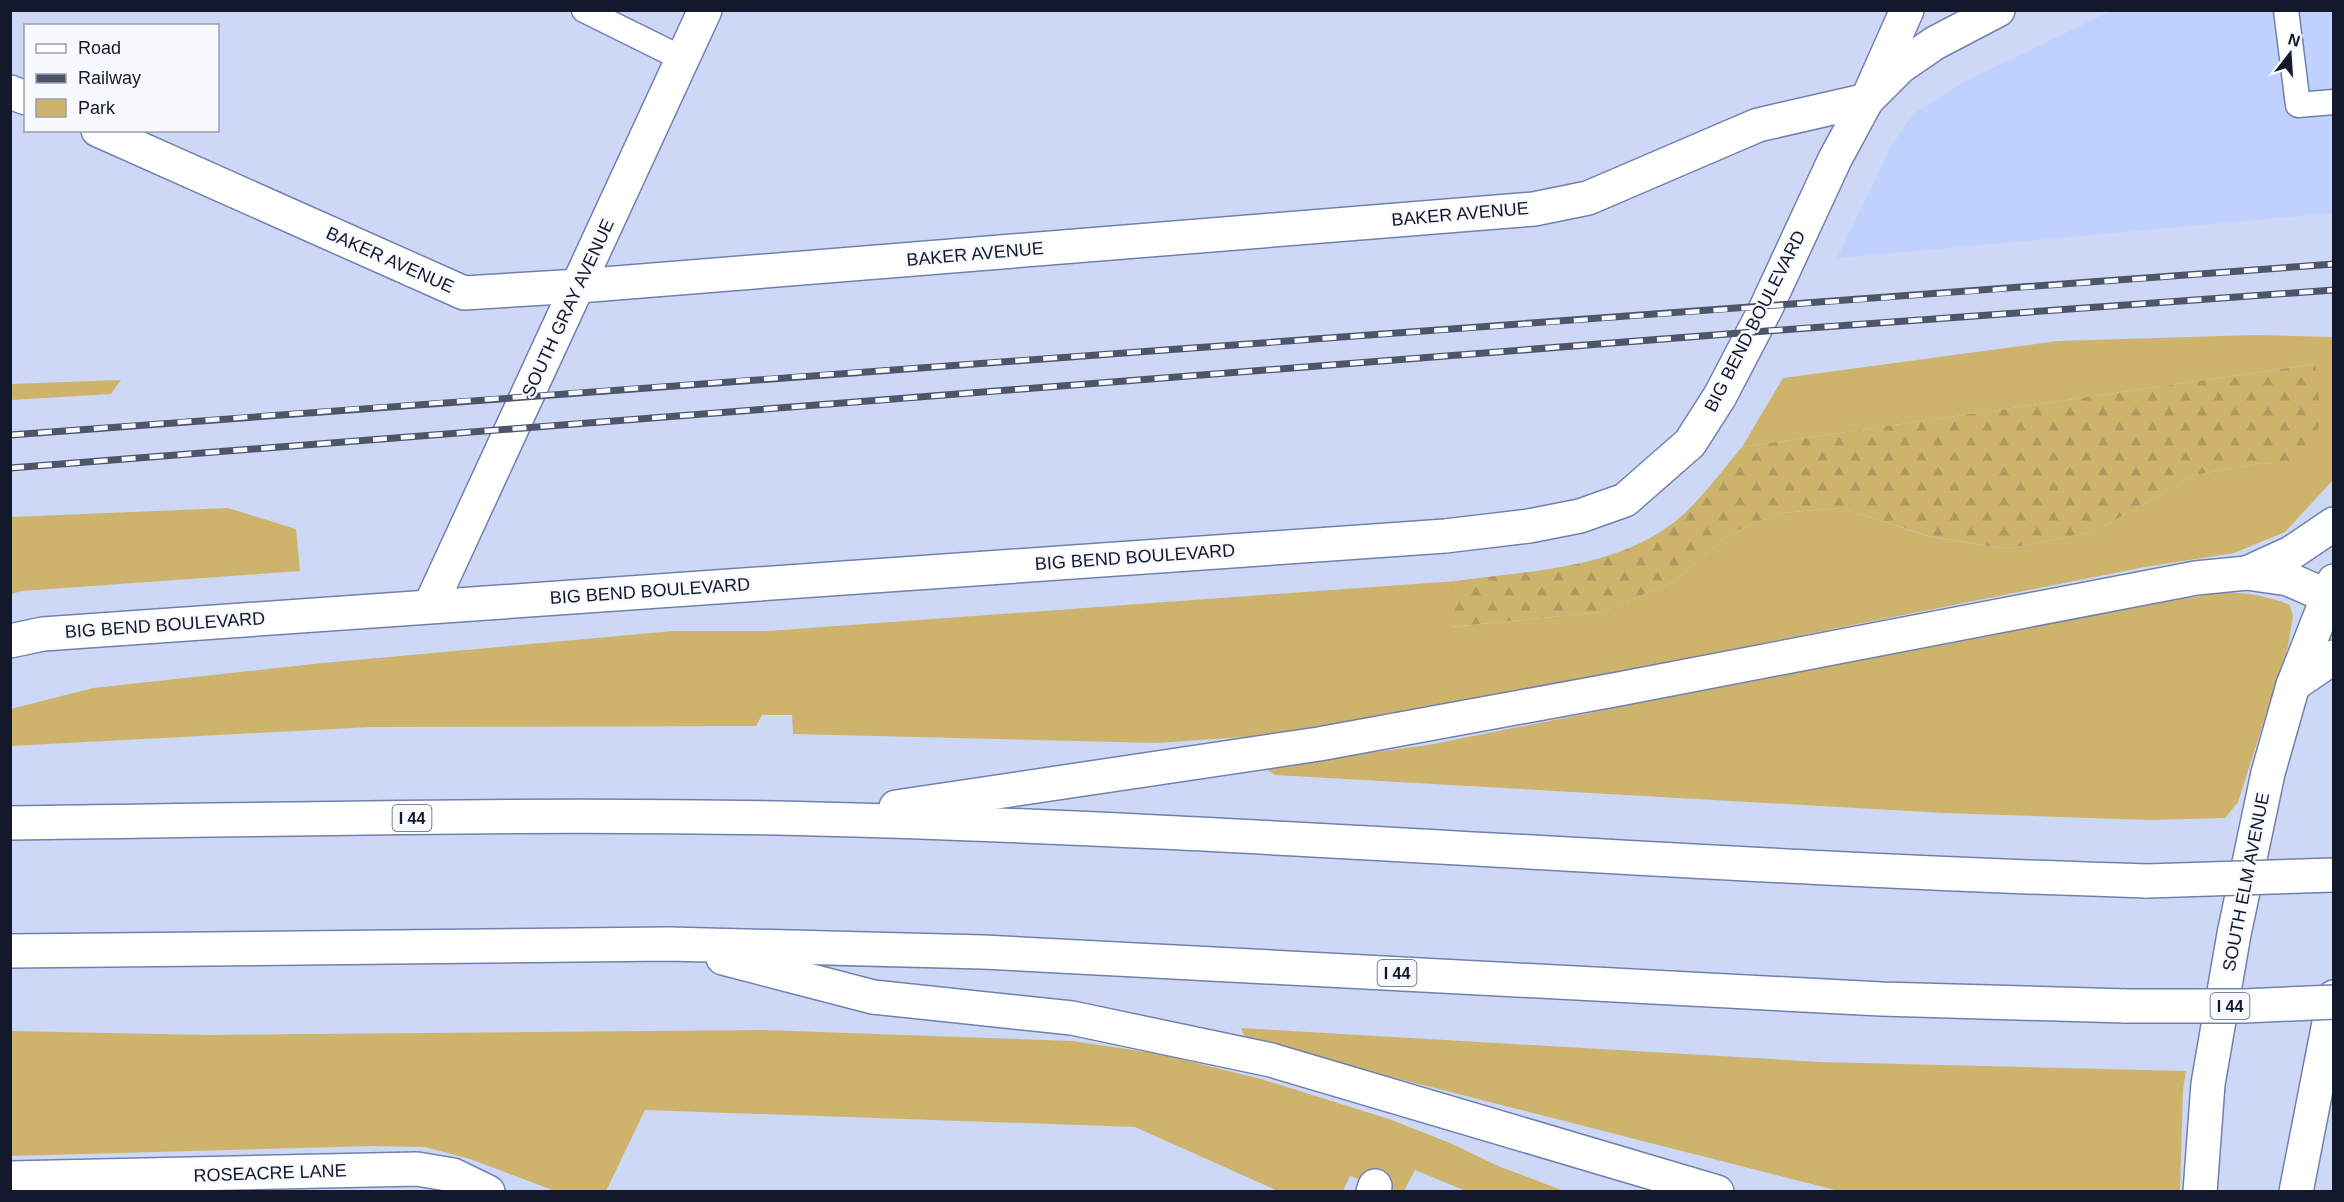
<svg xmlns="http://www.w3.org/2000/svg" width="2344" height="1202" viewBox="0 0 2344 1202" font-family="Arial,sans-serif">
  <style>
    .built { fill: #c0d1ff }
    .green { fill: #ceb36d }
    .forest { fill: url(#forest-firs) }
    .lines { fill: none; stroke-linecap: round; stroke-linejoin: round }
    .service-casing { stroke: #7181af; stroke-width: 27 }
    .minor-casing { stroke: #7181af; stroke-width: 36 }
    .secondary-casing { stroke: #7181af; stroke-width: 36 }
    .motorway-casing { stroke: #7181af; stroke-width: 36 }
    .service { stroke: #fff; stroke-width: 24 }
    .minor { stroke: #fff; stroke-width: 33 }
    .secondary { stroke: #fff; stroke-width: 33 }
    .motorway { stroke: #fff; stroke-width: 33 }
    .rail-casing { stroke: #4e556b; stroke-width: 7 }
    .rail { stroke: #f7f9fe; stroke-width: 4.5; stroke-dasharray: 14; stroke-linecap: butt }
    .motorway-bridge-casing { stroke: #7181af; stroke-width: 36; stroke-linecap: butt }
    .motorway-bridge { stroke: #fff; stroke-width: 33 }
    .labels { text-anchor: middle; stroke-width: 4.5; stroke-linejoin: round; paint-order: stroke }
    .shield { fill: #f7f9fe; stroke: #575c6a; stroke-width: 1.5 }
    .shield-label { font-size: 16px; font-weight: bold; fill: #13192b }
    .street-label { font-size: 18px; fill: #13192b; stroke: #f7f9fe }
  </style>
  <defs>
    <pattern id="forest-firs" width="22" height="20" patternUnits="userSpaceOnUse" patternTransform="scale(1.5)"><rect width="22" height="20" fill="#ceb36d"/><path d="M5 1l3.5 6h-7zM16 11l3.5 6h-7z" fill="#b0995f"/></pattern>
  </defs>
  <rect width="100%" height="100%" fill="#ccd8f6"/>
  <polygon class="built" points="2111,11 2333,11 2333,213 1837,258 1892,145 1913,114 1966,81"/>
  <g class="green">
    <polygon points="2255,335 2333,337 2333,480 2285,532 2234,553 2145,567 1402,715 1258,736 1156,743 793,734 792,715 762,715 756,726 370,727 11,746 11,709 93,688 323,663 673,631 768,631 1456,581 1451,627 1602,612 1675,581 1729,534 1782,513 1841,508 1928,536 2006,549 2094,532 2195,475 2260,463 2309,466 2315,364 1742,447 1783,378 2058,341"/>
    <polygon points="121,380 111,394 11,400 11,384"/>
    <polygon points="228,508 296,529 300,571 22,591 11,594 11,517"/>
    <path d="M2223 592C2248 593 2268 596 2290 605L2293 616 2288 646 2238 802 2225 818 2150 820 1944 813 1275 775 1263 767 1428 745 2018 628Z"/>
    <polygon points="1241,1028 1821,1062 2186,1071 2183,1090 2180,1191 1839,1191 1246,1040"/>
    <polygon points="764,1030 1072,1041 1160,1054 1261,1079 1389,1119 1450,1143 1498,1166 1564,1191 1466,1191 1415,1170 1404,1191 1391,1191 1350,1176 1343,1191 1278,1191 1135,1127 645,1110 606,1191 555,1191 470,1159 425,1147 372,1146 11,1156 10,1031 208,1035"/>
  </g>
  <path class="forest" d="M2315 364 2321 417 2309 467 2260 463 2195 475 2094 532 2006 549 1929 536 1841 508 1782 513 1729 534 1675 581 1602 612 1450 627 1456 581C1534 570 1624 569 1685 513 1706 493 1724 468 1742 447Z"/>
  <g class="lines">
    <g class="service-casing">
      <g id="service">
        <polyline points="584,10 683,59"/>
        <polyline points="2286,10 2298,105 2334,102"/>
      </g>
    </g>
    <g class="minor-casing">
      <g id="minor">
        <polyline points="10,92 26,98"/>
        <polyline points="98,130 464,293 579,286 1534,209 1588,198 1758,125 1867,100 1907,10"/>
        <path d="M430 606C521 407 614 210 705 10"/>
        <polyline points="10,1178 417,1169 453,1175 488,1192"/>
        <polyline points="1373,1192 1375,1186"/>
      </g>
    </g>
    <g class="secondary-casing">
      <g id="secondary">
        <polyline points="10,641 43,634 1445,536 1529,526 1580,516 1625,500 1690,443 1720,396 1766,308 1835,159 1867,100 1900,67 1935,43 1998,10"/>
        <polyline points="2200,1192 2208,1084 2234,934 2268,773 2293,685 2334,581"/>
        <polyline points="2296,1192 2334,997"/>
      </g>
    </g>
    <g class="motorway-casing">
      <g id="motorway">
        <polyline points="2247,573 2291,553 2334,524"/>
        <polyline points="2293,685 2334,657"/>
        <polyline points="896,807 1319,744 1619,689 2196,578 2247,573 2288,579 2334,599"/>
        <path d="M10 823C279 820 548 812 816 819 1260 830 1703 868 2147 881"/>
        <polyline points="10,951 669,944 983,952 1881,999 2126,1006"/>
        <polyline points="723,958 873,997 1072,1018 1271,1060 1717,1192"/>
      </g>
    </g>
    <use href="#service" class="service"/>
    <use href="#minor" class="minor"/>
    <use href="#secondary" class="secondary"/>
    <use href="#motorway" class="motorway"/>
    <g class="rail-casing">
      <g id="rail">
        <path d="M10 435C785 376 1559 323 2334 264"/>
        <polyline points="10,468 1753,332 2334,290"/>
      </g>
    </g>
    <use href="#rail" class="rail"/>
    <g class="motorway-bridge-casing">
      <g id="motorway-bridge">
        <polyline points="2147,881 2334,875"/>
        <polyline points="2126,1006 2244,1006 2334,1002"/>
      </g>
    </g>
    <use href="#motorway-bridge" class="motorway-bridge"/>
  </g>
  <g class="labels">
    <g class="shield">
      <rect x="392.5" y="805" width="39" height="26" rx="4.5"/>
      <rect x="1377.5" y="960" width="39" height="26" rx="4.5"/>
      <rect x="2210.5" y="993" width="39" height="26" rx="4.5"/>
    </g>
    <g class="shield-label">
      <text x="412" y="824">I 44</text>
      <text x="1397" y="979">I 44</text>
      <text x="2230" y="1012">I 44</text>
    </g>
    <g class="street-label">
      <text transform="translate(1460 214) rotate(-5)" y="6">BAKER AVENUE</text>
      <text transform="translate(975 254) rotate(-5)" y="6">BAKER AVENUE</text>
      <text transform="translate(390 260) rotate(24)" y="6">BAKER AVENUE</text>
      <text transform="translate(568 308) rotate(-65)" y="6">SOUTH GRAY AVENUE</text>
      <text transform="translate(1755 321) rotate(-63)" y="6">BIG BEND BOULEVARD</text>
      <text transform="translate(1135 557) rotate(-4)" y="6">BIG BEND BOULEVARD</text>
      <text transform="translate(650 591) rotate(-4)" y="6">BIG BEND BOULEVARD</text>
      <text transform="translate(165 625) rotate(-4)" y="6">BIG BEND BOULEVARD</text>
      <text transform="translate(2246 882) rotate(-79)" y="6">SOUTH ELM AVENUE</text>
      <text transform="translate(270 1173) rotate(-2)" y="6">ROSEACRE LANE</text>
    </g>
  </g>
  <rect width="2344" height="1202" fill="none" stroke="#13192b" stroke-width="24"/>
  <rect x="24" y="24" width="195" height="108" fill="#f7f9fe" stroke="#9c9faa" stroke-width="1.5"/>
  <rect x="36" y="44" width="30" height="9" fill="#ffffff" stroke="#9c9faa" stroke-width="1.5"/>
  <text x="78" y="54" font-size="18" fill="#13192b">Road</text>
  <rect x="36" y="74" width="30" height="9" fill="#4e556b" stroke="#9c9faa" stroke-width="1.5"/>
  <text x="78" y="84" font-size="18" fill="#13192b">Railway</text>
  <rect x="36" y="99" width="30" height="18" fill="#ceb36d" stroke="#9c9faa" stroke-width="1.5"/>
  <text x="78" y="114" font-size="18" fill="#13192b">Park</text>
  <g transform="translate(2290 54) rotate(17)" stroke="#f7f9fe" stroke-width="4.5" paint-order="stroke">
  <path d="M0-4.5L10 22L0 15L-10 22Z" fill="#13192b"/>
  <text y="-9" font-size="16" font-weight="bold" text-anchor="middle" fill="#13192b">N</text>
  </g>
</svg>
